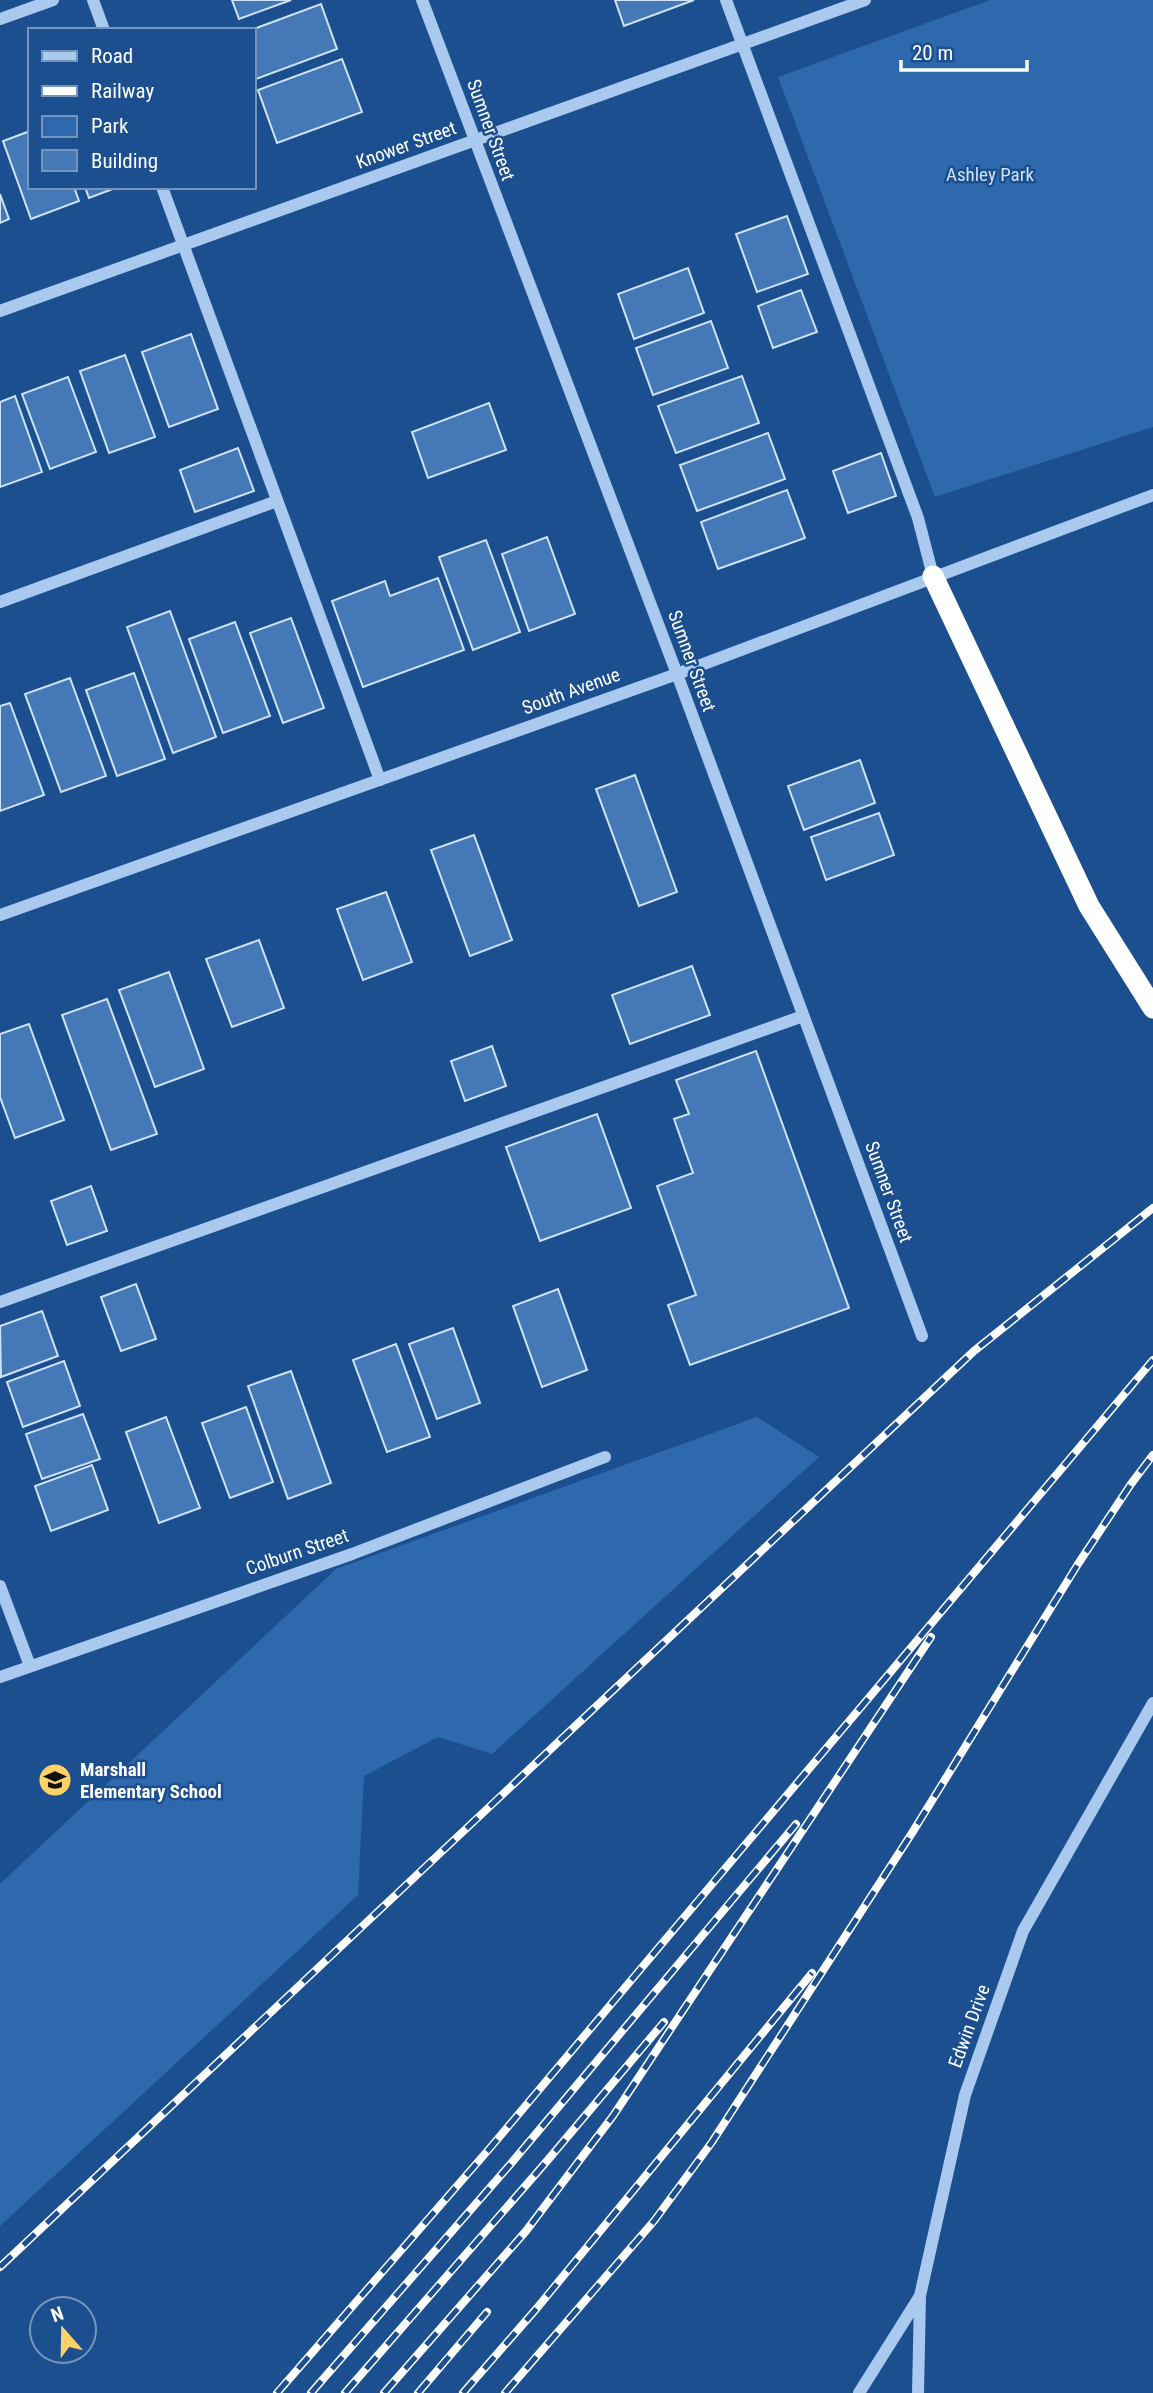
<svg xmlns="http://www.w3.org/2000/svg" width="1153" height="2393" viewBox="0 0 1153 2393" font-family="'Roboto Condensed',sans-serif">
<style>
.green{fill:#2e69ad}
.building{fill:#4478b7;stroke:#cfe3fa;stroke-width:2}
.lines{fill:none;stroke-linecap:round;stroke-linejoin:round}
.minor{stroke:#a9c9ee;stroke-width:12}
.highway{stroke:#fff;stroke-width:21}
.rail-casing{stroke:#fff;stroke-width:8}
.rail{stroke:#1b4f8f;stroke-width:5;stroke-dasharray:16;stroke-linecap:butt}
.labels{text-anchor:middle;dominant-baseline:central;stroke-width:5;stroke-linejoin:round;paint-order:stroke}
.street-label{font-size:19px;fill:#fff;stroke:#1b4f8f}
.park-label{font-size:19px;fill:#cfe3fa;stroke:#1b4f8f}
.poi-label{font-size:19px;font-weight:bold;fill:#fff;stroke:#1b4f8f;text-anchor:start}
</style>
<rect width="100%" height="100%" fill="#1b4f8f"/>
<g class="green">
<polygon points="990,0 1153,0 1153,427 935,497 778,77"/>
<polygon points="757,1417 819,1457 492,1754 438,1737 364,1776 358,1895 0,2226 0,1884 336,1569"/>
</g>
<g class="building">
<polygon points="232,0 291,0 239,19"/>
<polygon points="615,0 694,0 624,26"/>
<polygon points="321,4 337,49 256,79 254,72 254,30 251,30"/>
<polygon points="342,59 362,112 277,143 258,90"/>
<polygon points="30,131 30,187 74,187 79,201 31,219 3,141"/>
<polygon points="85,187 118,187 89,198"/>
<polygon points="0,194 9,219 0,223"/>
<polygon points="787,216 808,274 757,292 736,234"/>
<polygon points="688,268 704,313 634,339 618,294"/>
<polygon points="801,290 817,332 773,348 758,306"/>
<polygon points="711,321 728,368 653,395 636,348"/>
<polygon points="191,334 218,409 169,427 142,352"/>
<polygon points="125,355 155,437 109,453 80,371"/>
<polygon points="742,376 759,423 676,453 658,406"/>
<polygon points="68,377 96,452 50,469 22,394"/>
<polygon points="15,396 42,472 0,487 0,402"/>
<polygon points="489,403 506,450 428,478 412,432"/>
<polygon points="768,433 785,479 697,511 680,465"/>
<polygon points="238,448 254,491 195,512 180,470"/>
<polygon points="881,453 896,496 848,513 833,471"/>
<polygon points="787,490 805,538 718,569 701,522"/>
<polygon points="547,537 575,614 529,631 502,554"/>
<polygon points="486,540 520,632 473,650 439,557"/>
<polygon points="438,578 464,650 363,687 332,601 385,581 390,596"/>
<polygon points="170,611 216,737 173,753 127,627"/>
<polygon points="291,618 324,708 283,723 250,633"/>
<polygon points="235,622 270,716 223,733 189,639"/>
<polygon points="134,673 165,759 117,776 86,690"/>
<polygon points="70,678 106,776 61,792 25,694"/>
<polygon points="10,703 44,795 0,811 0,706"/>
<polygon points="860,760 875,803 804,830 788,786"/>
<polygon points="635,775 677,892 639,906 596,789"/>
<polygon points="879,813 894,855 826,880 811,837"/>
<polygon points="474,835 512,940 470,956 431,850"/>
<polygon points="386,892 412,962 363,980 337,909"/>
<polygon points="259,940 284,1008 232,1027 206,959"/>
<polygon points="692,966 710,1015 630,1044 612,995"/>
<polygon points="169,972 204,1069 155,1087 119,990"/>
<polygon points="107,999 157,1134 111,1150 62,1015"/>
<polygon points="29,1024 64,1120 15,1138 0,1097 0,1034"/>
<polygon points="492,1046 506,1086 465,1101 451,1061"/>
<polygon points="756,1051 849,1308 690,1365 668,1305 696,1295 657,1186 693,1173 674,1119 689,1114 676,1080"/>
<polygon points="597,1114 631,1208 540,1241 506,1147"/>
<polygon points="91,1186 107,1231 67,1245 51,1201"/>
<polygon points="136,1284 156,1339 121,1351 101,1297"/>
<polygon points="558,1289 587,1370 542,1387 513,1306"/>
<polygon points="42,1311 58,1356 1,1377 0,1326"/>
<polygon points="453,1328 480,1403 437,1419 409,1344"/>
<polygon points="396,1344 430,1437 387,1452 353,1360"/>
<polygon points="64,1361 80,1406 23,1427 7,1382"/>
<polygon points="291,1371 331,1483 288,1499 248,1386"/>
<polygon points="246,1407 273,1482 230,1498 202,1423"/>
<polygon points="83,1414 100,1459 42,1479 26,1434"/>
<polygon points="166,1417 200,1508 159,1523 126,1432"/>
<polygon points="92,1465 108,1510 51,1531 35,1486"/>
</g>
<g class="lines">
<g class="minor">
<polyline points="93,0 104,30"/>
<polyline points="422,0 677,674 922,1336"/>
<polyline points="726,0 918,518 933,576"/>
<polyline points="0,19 53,0"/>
<polyline points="162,187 380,780"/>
<polyline points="0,311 865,0"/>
<polyline points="0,602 277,501"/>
<polyline points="0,915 677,674 1153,495"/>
<polyline points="0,1302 803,1016"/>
<polyline points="0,1586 30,1666"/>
<polyline points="0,1677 352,1554 605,1457"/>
<polyline points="859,2393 920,2296"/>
<polyline points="918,2393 920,2296 965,2095 1023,1931 1153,1703"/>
</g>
<polyline class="highway" points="933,576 1089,906 1153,1008"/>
<defs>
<g id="rail">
<polyline points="0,2267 974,1351 1153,1208"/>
<polyline points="277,2393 490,2148 1153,1360"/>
<polyline points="311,2393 508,2167 796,1824"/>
<polyline points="345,2393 547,2161 664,2022"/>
<polyline points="384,2393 526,2231 613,2116 931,1637"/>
<polyline points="418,2393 487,2312"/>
<polyline points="463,2393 537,2308 812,1973"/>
<polyline points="505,2393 654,2221 712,2142 912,1833 1078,1564 1131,1484 1153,1455"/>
</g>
</defs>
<use href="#rail" class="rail-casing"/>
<use href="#rail" class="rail"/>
</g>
<defs>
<symbol id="school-disc" viewBox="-11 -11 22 22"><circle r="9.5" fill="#ffd166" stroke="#1b4f8f"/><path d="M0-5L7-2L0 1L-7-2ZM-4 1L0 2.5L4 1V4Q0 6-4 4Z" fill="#111"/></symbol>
</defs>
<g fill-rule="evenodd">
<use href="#school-disc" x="36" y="1761" width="38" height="38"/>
</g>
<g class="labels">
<g class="street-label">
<text transform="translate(491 130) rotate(70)">Sumner Street</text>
<text transform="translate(406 145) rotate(-20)">Knower Street</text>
<text transform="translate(692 661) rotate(70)">Sumner Street</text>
<text transform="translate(571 691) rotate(-20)">South Avenue</text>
<text transform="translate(889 1192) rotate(70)">Sumner Street</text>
<text transform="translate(297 1552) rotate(-19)">Colburn Street</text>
<text transform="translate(969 2026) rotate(-70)">Edwin Drive</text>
</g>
<g class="park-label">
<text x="990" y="174">Ashley Park</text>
</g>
<g class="poi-label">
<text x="80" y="1769">Marshall<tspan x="80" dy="22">Elementary School</tspan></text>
</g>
</g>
<rect x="28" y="28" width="228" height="161" fill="#1b4f8f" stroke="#7695bc" stroke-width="2"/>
<rect x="42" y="51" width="35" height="10" fill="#a9c9ee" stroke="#7695bc" stroke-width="2"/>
<text x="91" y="63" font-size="21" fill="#ffffff">Road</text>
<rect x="42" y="86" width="35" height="10" fill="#ffffff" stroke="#7695bc" stroke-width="2"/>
<text x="91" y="98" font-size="21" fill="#ffffff">Railway</text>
<rect x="42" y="116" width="35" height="21" fill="#2e69ad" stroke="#7695bc" stroke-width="2"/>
<text x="91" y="133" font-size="21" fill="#ffffff">Park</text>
<rect x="42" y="150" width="35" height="21" fill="#4478b7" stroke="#7695bc" stroke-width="2"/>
<text x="91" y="168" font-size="21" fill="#ffffff">Building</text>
<g transform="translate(63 2330) rotate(340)"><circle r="33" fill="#1b4f8f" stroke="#7695bc" stroke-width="2"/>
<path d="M0-5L12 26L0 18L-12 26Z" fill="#ffd166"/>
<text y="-10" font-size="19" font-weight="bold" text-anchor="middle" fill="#ffffff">N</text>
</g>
<path d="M901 60v10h126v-10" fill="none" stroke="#ffffff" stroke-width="3.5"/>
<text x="912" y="60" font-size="21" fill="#ffffff" stroke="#1b4f8f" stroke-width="5" paint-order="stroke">20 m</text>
</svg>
